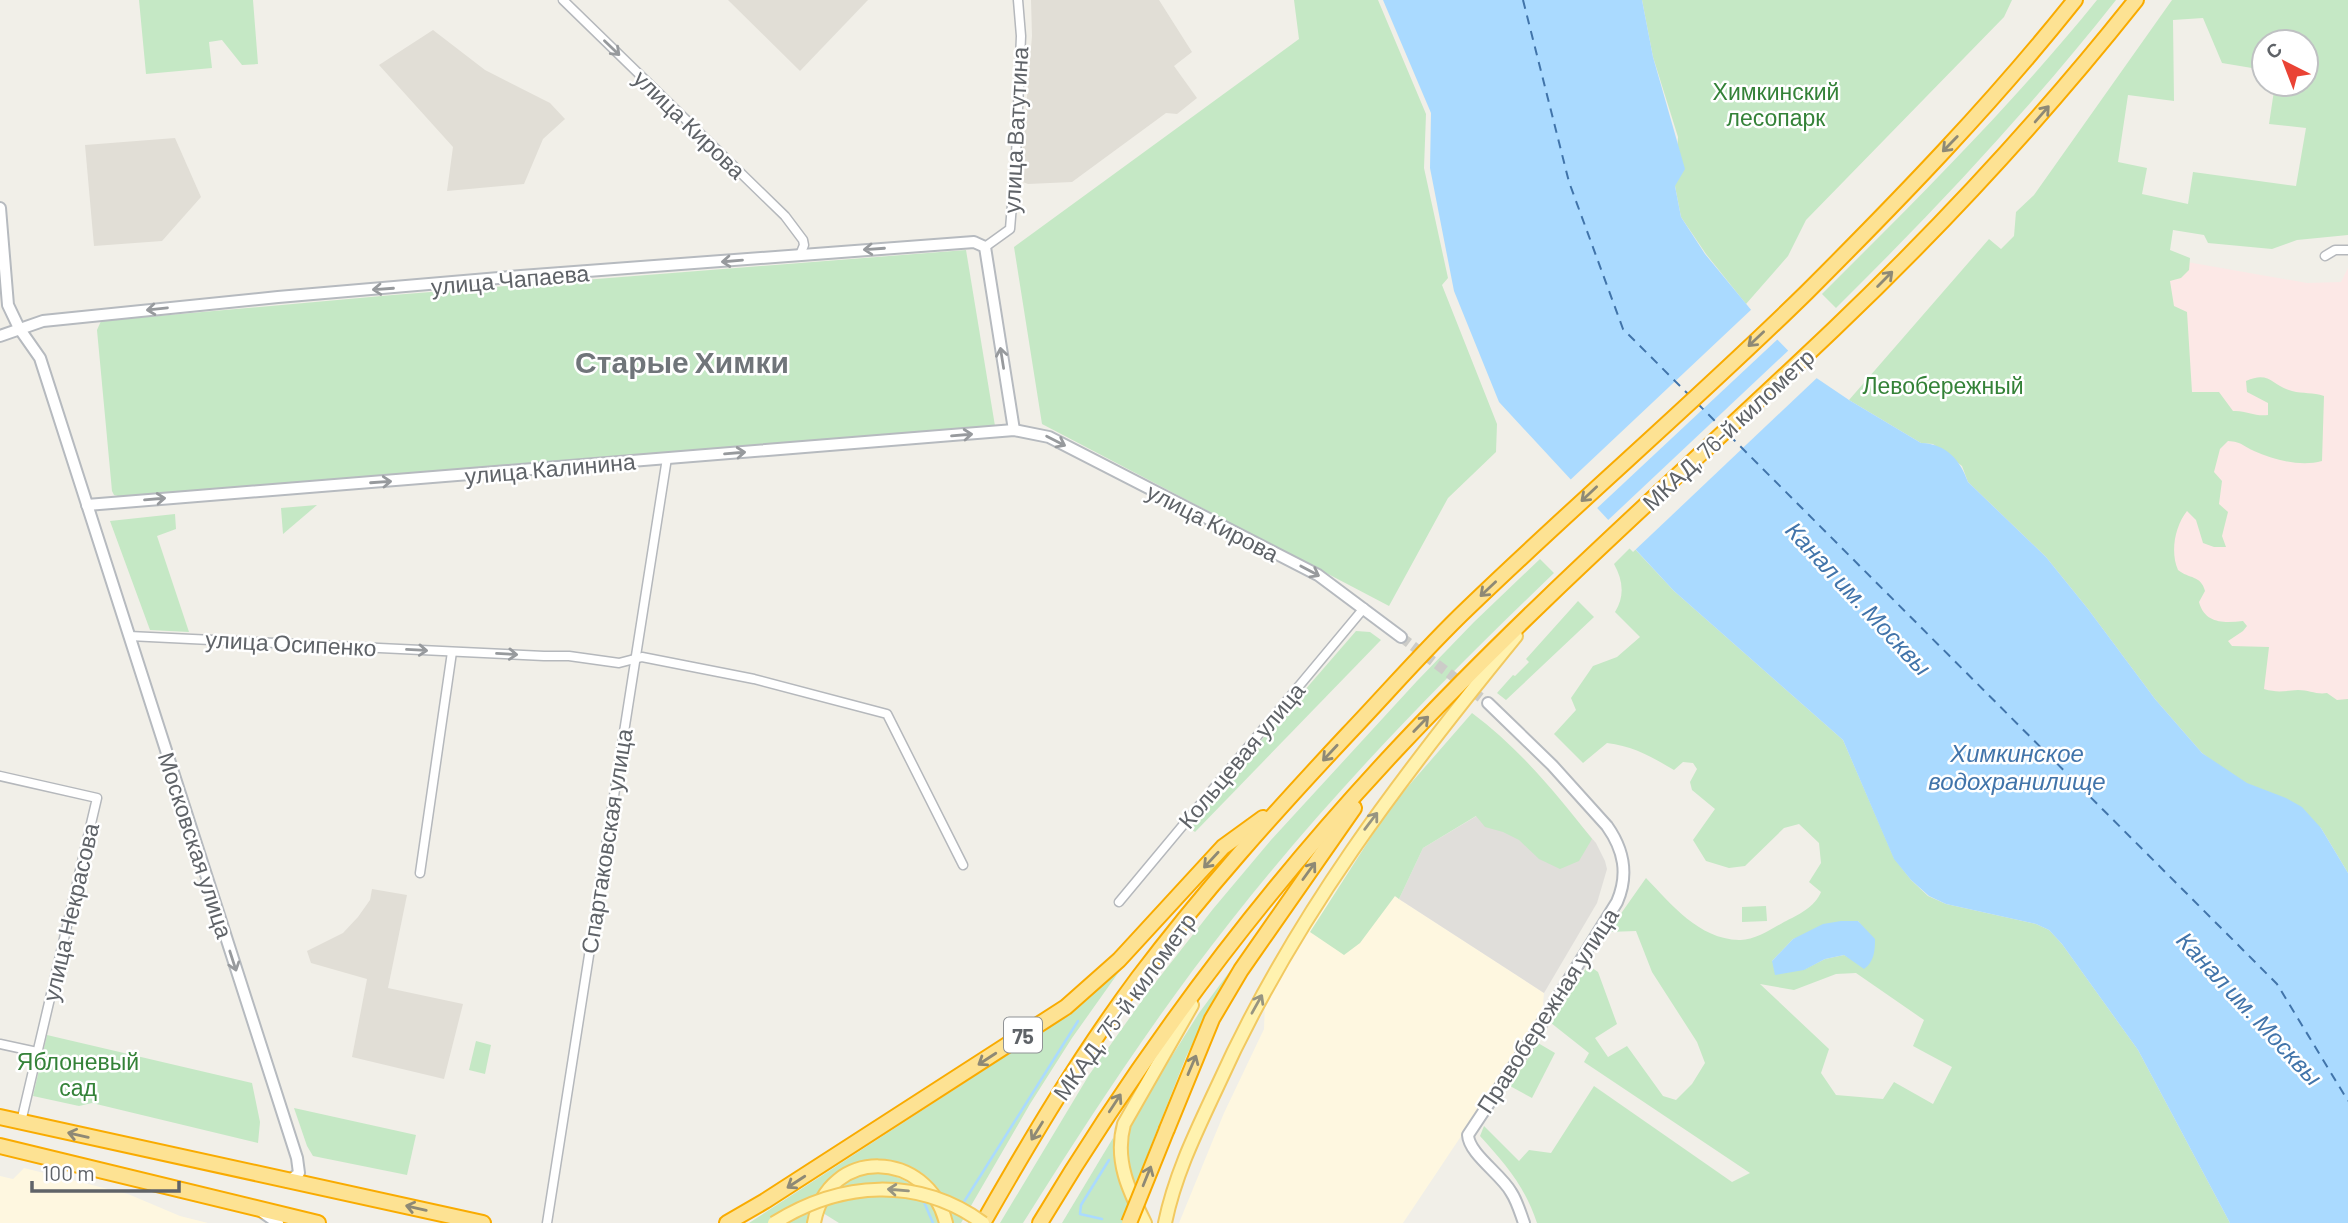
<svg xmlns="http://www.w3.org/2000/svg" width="2348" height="1223" viewBox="0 0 2348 1223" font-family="Barlow,sans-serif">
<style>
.commercial{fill:#fef7e0}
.industrial{fill:#e0deda}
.education{fill:#e1ded6}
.medical{fill:#fce8e6}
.green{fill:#c5e8c5;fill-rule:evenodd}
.water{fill:#aadaff}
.pier{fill:#f1efe8}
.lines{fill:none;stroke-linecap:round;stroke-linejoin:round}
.stream{stroke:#aadaff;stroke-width:2.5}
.ferry{stroke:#4174aa;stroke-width:2;stroke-dasharray:9 7;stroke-linecap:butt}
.secondary-tunnel{stroke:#ccccc8;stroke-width:10;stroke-dasharray:10 5;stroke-linecap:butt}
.street-casing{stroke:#b5b8bc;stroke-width:11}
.secondary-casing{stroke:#b6babf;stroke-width:14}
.primary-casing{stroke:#f2c960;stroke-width:16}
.highway-casing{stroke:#f9ab00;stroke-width:18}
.street{stroke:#fff;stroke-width:8}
.secondary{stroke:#fff;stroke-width:10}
.primary{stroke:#fff2af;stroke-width:12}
.highway{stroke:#fde293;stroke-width:14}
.primary-bridge-casing{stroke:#f2c960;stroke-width:16;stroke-linecap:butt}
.highway-bridge-casing{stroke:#f9ab00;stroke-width:18;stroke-linecap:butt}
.primary-bridge{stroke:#fff2af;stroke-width:12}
.highway-bridge{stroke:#fde293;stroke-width:14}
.oneway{stroke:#979a9d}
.oneway2{stroke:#8e8975}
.oneway3{stroke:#979581}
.labels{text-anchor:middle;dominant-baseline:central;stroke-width:5;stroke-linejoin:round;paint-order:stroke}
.shield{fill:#fff;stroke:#8f9295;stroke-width:2}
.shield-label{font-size:21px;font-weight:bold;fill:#5f6368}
.park-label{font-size:23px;fill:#348238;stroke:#fff}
.street-label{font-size:23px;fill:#5f6368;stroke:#fff}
.water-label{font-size:24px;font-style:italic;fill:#4174aa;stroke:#fff}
.district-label{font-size:30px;font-weight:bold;fill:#70757a;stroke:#fff}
</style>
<rect width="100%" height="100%" fill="#f1efe8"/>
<g class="commercial">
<polygon points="1351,868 1544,993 1542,1015 1403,1223 1179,1223 1224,1113 1264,1029 1265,1001 1296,950"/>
<polygon points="24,1168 128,1194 180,1216 208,1223 0,1223 0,1176 13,1179"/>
</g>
<polygon class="industrial" points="1540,778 1596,843 1605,861 1607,869 1597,903 1544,993 1399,899 1423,848"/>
<g class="education">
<polygon points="728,0 868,0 800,71"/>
<polygon points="1031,0 1159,0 1192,52 1174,66 1197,98 1177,114 1166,113 1072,182 1028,184 1020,181 1032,36"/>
<polygon points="433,30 485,70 550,103 565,119 543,139 524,184 447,191 453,147 379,65"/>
<polygon points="175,138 201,197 162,241 94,246 85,145"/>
<polygon points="372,889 407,895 388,988 463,1004 444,1079 352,1057 367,979 311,963 307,951 343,933 358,917 370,900"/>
</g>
<polygon class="medical" points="2187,262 2307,283 2341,282 2348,268 2348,721 2247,707 2161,639 2036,277"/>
<g class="green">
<polygon points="139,0 253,0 258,64 242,65 222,40 209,42 212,68 146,74"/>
<polygon points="1294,0 1378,0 1426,114 1424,168 1448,278 1442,285 1497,424 1496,452 1448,498 1389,606 1042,424 1014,247 1299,39"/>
<polygon points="1642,0 2012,0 2004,17 1806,220 1788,256 1746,304 1706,254 1681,217 1675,186 1678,137 1653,57"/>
<path d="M 2097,0 L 2116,0 C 2030,109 1935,210 1836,308 L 1822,294 C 1917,199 2013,104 2097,0 Z"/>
<path d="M 2172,0 L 2348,0 L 2348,235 L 2297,240 L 2272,249 L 2208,243 L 2204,235 L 2173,230 L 2170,250 L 2190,258 L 2189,270 L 2181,278 L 2170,281 L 2174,306 L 2187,312 L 2192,392 L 2219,392 L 2233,411 C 2246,410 2255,417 2268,415 L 2268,403 L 2247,392 L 2246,381 C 2270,370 2272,386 2292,391 C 2303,394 2313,392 2324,396 L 2322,461 C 2301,467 2274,460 2254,451 C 2243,446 2242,442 2228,441 L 2220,449 L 2214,472 L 2222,481 L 2219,504 L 2228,512 L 2222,536 L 2226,547 L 2214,547 L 2203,543 L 2196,520 L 2187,511 C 2175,526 2170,552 2178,570 C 2189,579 2201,575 2205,591 L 2199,602 C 2205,624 2224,623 2243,621 L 2247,626 L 2243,631 L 2228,641 L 2232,646 L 2269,647 L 2264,689 C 2277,693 2285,691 2298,690 C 2309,690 2317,695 2327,693 L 2337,700 L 2348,699 L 2348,873 L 2321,828 L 2227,772 L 2202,753 L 2155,699 L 2088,609 L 2046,557 L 1968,482 L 1962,466 L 1933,444 L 1921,443 L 1849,400 L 1989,239 L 2001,249 L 2014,236 L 2016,212 L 2034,195 ZM 2203,18 L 2222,63 L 2264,70 L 2264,42 L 2306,42 L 2306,84 L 2275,84 L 2269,124 L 2306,128 L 2296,186 L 2193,172 L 2188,204 L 2142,194 L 2147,168 L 2118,162 L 2128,95 L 2174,101 L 2173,20 Z"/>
<polygon points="966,250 995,426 122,497 114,495 112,491 97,330 101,321 393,295"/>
<polygon points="317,505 283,534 281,508"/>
<polygon points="175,514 176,529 157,536 189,632 150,630 110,521"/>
<path d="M 1632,546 L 1674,591 L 1843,740 L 1894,858 L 1911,880 L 1928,896 L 1946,904 L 2036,924 L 2049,930 L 2062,944 L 2138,1050 L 2230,1223 L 1537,1223 C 1525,1186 1505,1164 1480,1136 L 1484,1126 L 1519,1161 L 1529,1150 L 1551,1153 L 1594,1086 L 1732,1182 L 1750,1173 L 1584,1062 L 1589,1053 L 1551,1023 L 1588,965 L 1598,972 L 1617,1024 L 1595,1038 L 1608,1057 L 1627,1046 L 1663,1096 L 1676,1100 L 1692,1084 L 1705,1063 L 1697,1042 L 1652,972 L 1636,931 L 1608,932 L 1646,878 C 1671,904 1699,939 1739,940 C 1753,941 1772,929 1784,922 C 1798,915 1815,907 1821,892 L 1809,882 L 1821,863 L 1819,843 L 1799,824 L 1784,828 L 1745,866 L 1729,868 L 1706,861 L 1693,840 L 1715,809 L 1692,790 L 1690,782 L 1697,769 L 1693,763 L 1683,762 L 1674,770 C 1652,757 1633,746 1607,743 L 1583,763 L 1554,734 L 1576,710 L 1571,698 L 1593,666 L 1617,657 L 1640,637 L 1615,612 C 1625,596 1623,580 1614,564 ZM 1858,921 L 1866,931 L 1855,961 L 1844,955 L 1825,959 L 1803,970 L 1772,961 L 1793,939 ZM 1856,973 L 1924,1020 L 1913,1046 L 1952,1067 L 1933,1104 L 1894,1082 L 1883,1099 L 1836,1095 L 1821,1073 L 1829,1049 L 1760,984 L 1794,990 L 1836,974 Z"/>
<path d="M 1540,559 L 1554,573 C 1439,683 1328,797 1230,922 C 1154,1018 1088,1120 1023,1223 L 1000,1223 L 1089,1075 L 1148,992 L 1213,909 L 1271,840 L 1417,681 L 1474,622 Z"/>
<polygon points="1578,601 1594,617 1506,700 1497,693 1513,675 1515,676 1529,662 1526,659"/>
<polygon points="1356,631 1370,632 1381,640 1195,832 1187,826"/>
<path d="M 1472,713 C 1518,747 1557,794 1592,839 L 1579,861 L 1560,869 L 1539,859 L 1519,840 L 1503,832 L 1485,827 L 1476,816 L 1423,848 L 1399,899 L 1395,896 L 1360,943 L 1344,955 L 1310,932 L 1391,806 Z"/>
<polygon points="1766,906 1767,921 1742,922 1742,907"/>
<path d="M 1128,959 L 1072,1038 L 1030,1104 L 961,1223 L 953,1223 C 937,1139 820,1138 808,1223 L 749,1223 L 1064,1018 L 1086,1001 Z"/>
<path d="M 1236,963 L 1238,964 L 1203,1022 L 1186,1057 L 1133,1191 C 1124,1166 1122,1143 1133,1118 L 1199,1013 Z"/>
<polygon points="47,1035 252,1083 260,1122 258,1143 92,1103 79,1106 33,1096"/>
<polygon points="476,1041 491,1045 485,1074 469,1070"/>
<polygon points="1538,1043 1555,1053 1532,1098 1510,1086"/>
<polygon points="294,1108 416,1135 407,1175 313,1156 307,1146"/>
<path d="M 1113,1138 C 1114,1169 1124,1195 1139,1223 L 1062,1223 Z"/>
<path d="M 873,1173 C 904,1173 931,1193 939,1223 L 839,1223 L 823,1213 C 830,1188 848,1177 873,1173 Z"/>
</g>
<g class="water">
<path d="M 1383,0 L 1642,0 L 1653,57 L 1685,169 L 1675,186 L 1681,217 L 1705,254 L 1766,328 L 1812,375 L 1849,400 L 1921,443 C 1947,444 1960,460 1968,482 L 2046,557 L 2088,609 L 2155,699 L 2202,753 L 2247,783 L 2286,798 L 2302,807 L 2321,828 L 2348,873 L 2348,1223 L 2230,1223 L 2138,1050 L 2062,944 L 2049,930 L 2036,924 L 1946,904 L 1929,896 L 1911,880 L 1894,859 L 1843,740 L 1674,591 L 1499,402 L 1454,291 L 1430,168 L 1431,113 Z"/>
<path d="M 1841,921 L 1858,921 L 1875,939 C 1875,951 1874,962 1864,969 L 1844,955 L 1825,959 L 1804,970 L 1775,975 L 1772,961 L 1793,939 L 1823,924 Z"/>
</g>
<g class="pier">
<polygon points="1754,307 1780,337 1594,511 1567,483"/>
<polygon points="1791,348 1820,375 1633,552 1605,523"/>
</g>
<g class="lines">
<g class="stream">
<polyline points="924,1202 933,1223"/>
<polyline points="962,1205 1078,1021"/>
<polyline points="1102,1219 1080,1214 1081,1205 1109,1160"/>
</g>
<g class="ferry">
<polyline points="1523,0 1569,182 1623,329 1688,394"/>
<polyline points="1697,403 1720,426"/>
<polyline points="1729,435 2277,984 2348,1101"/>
</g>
<polyline class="secondary-tunnel" points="1401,637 1488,703"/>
<defs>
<g id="street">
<polyline points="563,0 785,216 803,240 804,245 800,255"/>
<polyline points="985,247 1010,229 1016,156 1021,36 1018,0"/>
<polyline points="2325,256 2335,250 2348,250"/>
<polyline points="129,636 544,656 569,656 619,663 642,657 754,679 887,714 963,865"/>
<polyline points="0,776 97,798 21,1122"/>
<polyline points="420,873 452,652"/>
<polyline points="1119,902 1364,608"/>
<polyline points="0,1044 37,1052"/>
<polyline points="547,1223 667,458"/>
</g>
<g id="secondary">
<polyline points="0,208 8,305 19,328 40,358 297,1158 299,1173 288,1182"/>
<polyline points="0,336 43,321 278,297 521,276 974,242 985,247 1014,430"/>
<polyline points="87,505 1014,430 1049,437 1318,575 1401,637"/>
<path d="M 1488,703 L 1552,765 L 1607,826 C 1624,850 1629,874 1617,902 L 1535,1034 L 1468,1135 C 1469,1154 1501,1174 1511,1192 C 1517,1201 1520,1212 1524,1223"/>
<polyline points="262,1212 278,1223"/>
</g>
<g id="primary">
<path d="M 814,1223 C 828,1146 928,1149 946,1223"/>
<path d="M 1145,1223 C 1129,1191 1114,1160 1124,1124 L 1192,1005"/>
<path d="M 1165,1223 C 1175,1174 1197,1130 1218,1085 C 1293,918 1401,777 1516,636"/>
</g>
<g id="highway">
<polyline points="0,1117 483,1223"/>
<polyline points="1167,1129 1212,1019 1241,970 1354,808"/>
<polyline points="0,1146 318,1223"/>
<polyline points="727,1223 765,1201 1066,1007 1119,960 1223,847 1263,818"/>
<path d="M 983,1223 C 1031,1139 1080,1056 1138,978 C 1203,892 1275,812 1348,734 C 1388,692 1426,648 1468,608 C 1579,501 1697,400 1807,292 C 1900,199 1993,103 2075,0"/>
<path d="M 1040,1223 C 1142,1053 1262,893 1398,748 C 1536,601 1688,468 1834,329 C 1942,226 2043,117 2136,0"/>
</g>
</defs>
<use href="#street" class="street-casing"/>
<use href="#secondary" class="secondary-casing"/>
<use href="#primary" class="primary-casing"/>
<use href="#highway" class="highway-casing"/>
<use href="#street" class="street"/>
<use href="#secondary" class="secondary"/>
<use href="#primary" class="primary"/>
<use href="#highway" class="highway"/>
<defs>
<path id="primary-bridge" d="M 774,1223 C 841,1181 918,1176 983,1223"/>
<polyline id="highway-bridge" points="1129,1223 1167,1129"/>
</defs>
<use href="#primary-bridge" class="primary-bridge-casing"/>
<use href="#highway-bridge" class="highway-bridge-casing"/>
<use href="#primary-bridge" class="primary-bridge"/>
<use href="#highway-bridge" class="highway-bridge"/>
</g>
<defs><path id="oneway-shaft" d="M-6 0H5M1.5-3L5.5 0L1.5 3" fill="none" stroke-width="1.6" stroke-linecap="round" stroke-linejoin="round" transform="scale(1.75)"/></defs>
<g class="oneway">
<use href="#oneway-shaft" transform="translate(612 48) rotate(44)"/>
<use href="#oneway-shaft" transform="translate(874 249) rotate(176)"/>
<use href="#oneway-shaft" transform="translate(732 261) rotate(175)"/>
<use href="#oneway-shaft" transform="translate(383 289) rotate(176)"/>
<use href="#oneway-shaft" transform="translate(157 309) rotate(174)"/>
<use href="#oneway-shaft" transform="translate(1002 358) rotate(-99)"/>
<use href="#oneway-shaft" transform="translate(962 435) rotate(-5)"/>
<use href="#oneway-shaft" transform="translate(1056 441) rotate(27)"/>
<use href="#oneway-shaft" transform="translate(735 453) rotate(-5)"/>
<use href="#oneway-shaft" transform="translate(381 482) rotate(-4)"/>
<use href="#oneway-shaft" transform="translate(155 499) rotate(-5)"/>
<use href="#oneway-shaft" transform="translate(1310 571) rotate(28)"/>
<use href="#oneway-shaft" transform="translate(417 650) rotate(3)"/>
<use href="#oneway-shaft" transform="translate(507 654) rotate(3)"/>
<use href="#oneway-shaft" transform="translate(233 961) rotate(72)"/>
</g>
<g class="oneway2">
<use href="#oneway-shaft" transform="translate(2042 114) rotate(-49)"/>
<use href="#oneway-shaft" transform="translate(1950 144) rotate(134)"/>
<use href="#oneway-shaft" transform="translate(1885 279) rotate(-45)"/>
<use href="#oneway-shaft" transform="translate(1756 339) rotate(137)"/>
<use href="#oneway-shaft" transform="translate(1589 494) rotate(137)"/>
<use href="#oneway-shaft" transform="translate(1488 589) rotate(137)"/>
<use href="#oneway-shaft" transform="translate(1421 724) rotate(-46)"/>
<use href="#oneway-shaft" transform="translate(1330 753) rotate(133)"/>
<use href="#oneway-shaft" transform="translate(1211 860) rotate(133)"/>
<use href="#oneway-shaft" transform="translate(1309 871) rotate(-54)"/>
<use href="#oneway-shaft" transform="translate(987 1059) rotate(147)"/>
<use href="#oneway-shaft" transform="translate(1192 1065) rotate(-67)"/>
<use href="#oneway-shaft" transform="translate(1115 1103) rotate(-57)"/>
<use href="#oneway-shaft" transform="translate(1037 1131) rotate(122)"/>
<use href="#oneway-shaft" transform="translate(78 1135) rotate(-167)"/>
<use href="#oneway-shaft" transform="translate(1147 1176) rotate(-68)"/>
<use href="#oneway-shaft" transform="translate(796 1182) rotate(147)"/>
<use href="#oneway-shaft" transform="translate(416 1208) rotate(-167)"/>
</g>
<g class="oneway3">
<use href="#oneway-shaft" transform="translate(1371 821) rotate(-53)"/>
<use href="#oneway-shaft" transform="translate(1257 1004) rotate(-61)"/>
<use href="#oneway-shaft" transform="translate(898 1190) rotate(-175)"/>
</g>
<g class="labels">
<rect class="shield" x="1004" y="1017.5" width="38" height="35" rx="5"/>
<g class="shield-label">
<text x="1023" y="1035">75</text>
</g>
<g class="park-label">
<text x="1776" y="91">Химкинский<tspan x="1776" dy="26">лесопарк</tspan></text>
<text x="1943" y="385">Левобережный</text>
<text x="78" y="1061">Яблоневый<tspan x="78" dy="26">сад</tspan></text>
</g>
<g class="street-label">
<text transform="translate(690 124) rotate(44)">улица Кирова</text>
<text transform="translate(1015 130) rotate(-87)">улица Ватутина</text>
<text transform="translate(510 279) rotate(-5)">улица Чапаева</text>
<text transform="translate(1728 429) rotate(-43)">МКАД, 76-й километр</text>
<text transform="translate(550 468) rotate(-5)">улица Калинина</text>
<text transform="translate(1213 522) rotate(27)">улица Кирова</text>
<text transform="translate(291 643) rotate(3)">улица Осипенко</text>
<text transform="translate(1241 755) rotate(-50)">Кольцевая улица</text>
<text transform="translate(606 841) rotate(-81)">Спартаковская улица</text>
<text transform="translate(196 845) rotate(72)">Московская улица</text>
<text transform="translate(70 912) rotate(-77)">улица Некрасова</text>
<text transform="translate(1124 1006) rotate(-54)">МКАД, 75-й километр</text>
<text transform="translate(1547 1010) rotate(-57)">Правобережная улица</text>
</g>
<g class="water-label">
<text transform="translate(1859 598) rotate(47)">Канал им. Москвы</text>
<text x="2017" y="752">Химкинское<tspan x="2017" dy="28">водохранилище</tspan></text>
<text transform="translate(2250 1008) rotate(47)">Канал им. Москвы</text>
</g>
<g class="district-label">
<text x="682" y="361">Старые Химки</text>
</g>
</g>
<g transform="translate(2285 63) rotate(318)"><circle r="33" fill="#ffffff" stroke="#bfc1c3" stroke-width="2"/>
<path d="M0-5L12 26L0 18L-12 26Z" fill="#ea4335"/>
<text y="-10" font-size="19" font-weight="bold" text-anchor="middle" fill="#5f6368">С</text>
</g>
<path d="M32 1181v10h147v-10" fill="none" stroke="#5f6368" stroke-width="3.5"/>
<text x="42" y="1181" font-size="21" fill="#5f6368" stroke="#ffffff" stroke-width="5" paint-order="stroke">100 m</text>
</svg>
